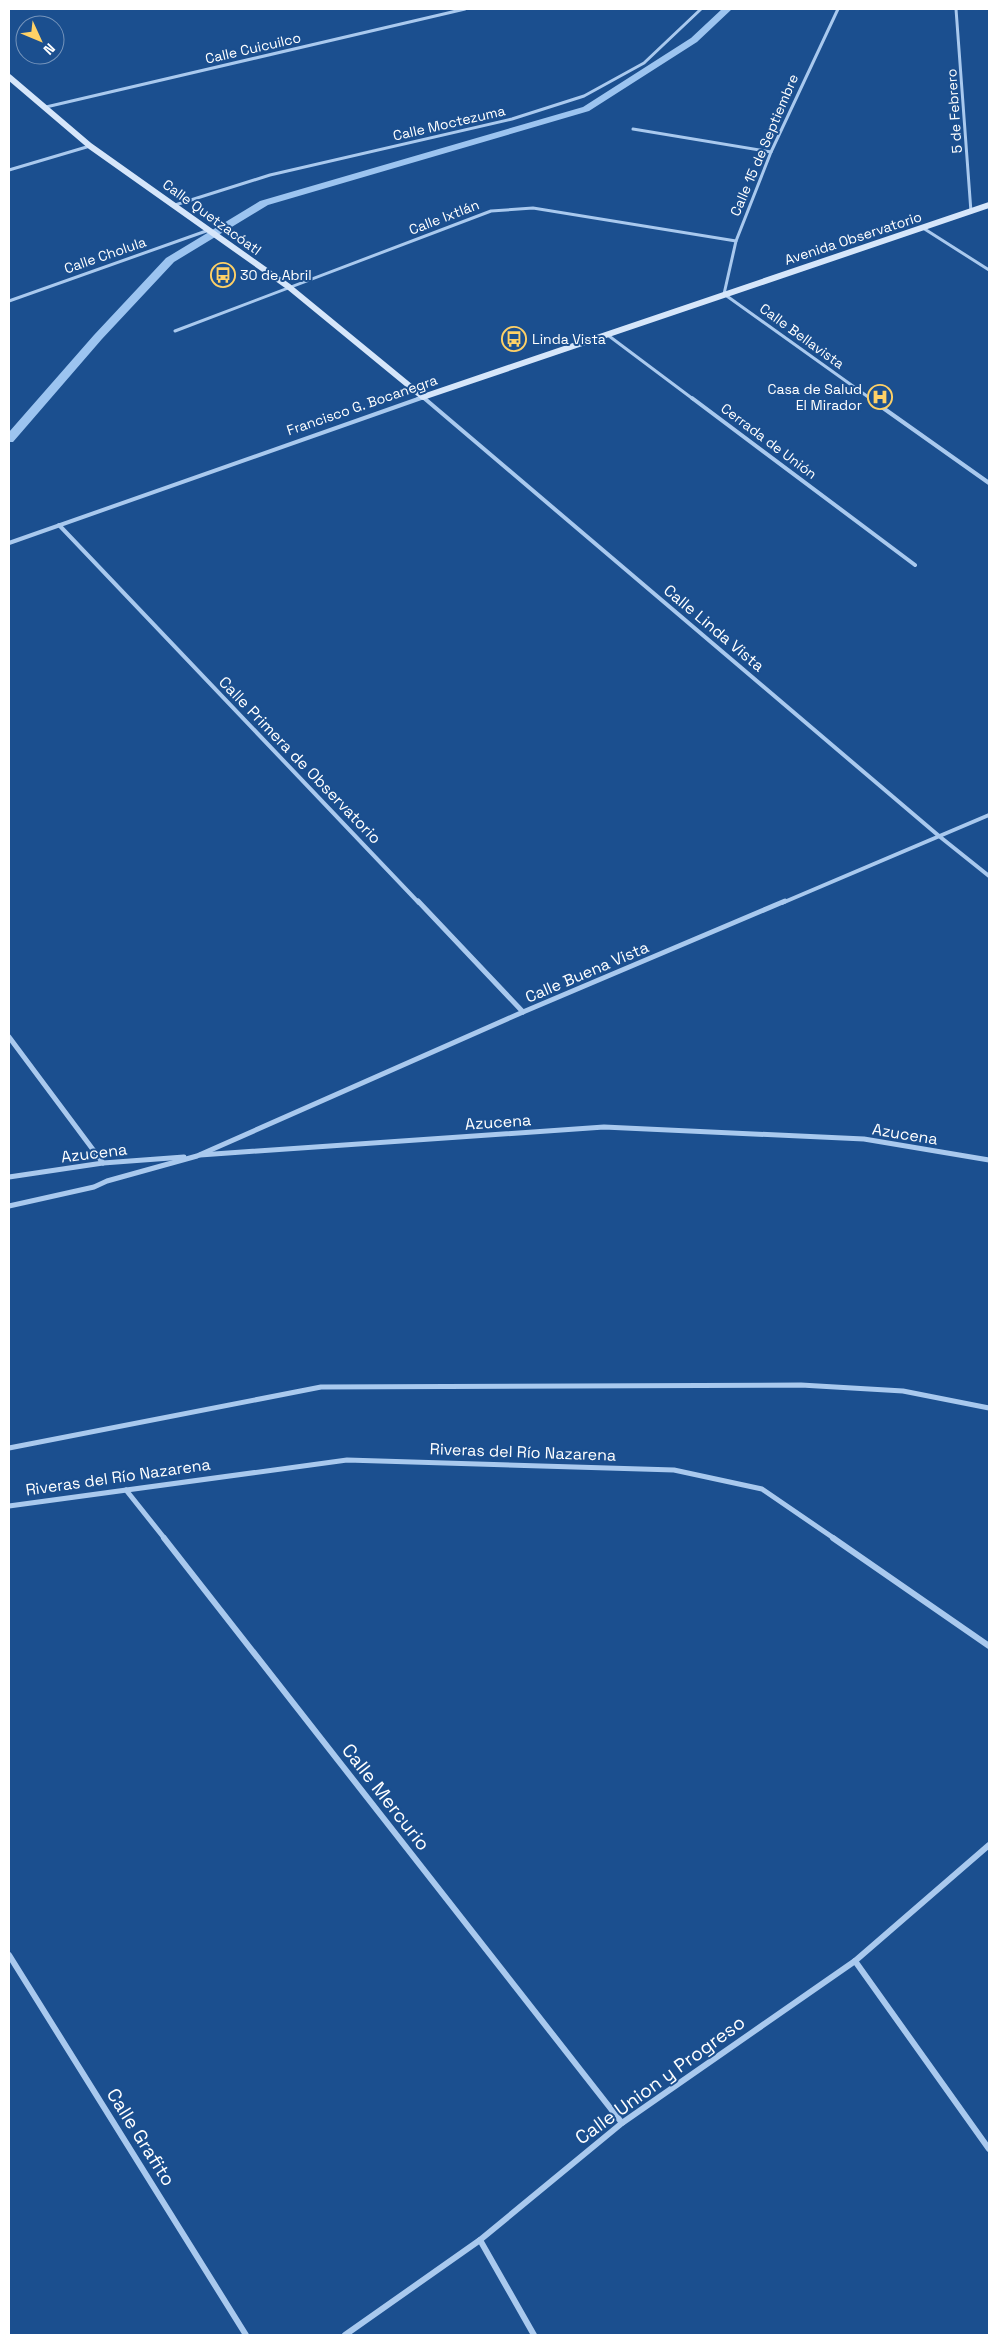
<svg xmlns="http://www.w3.org/2000/svg" width="998" height="2344" viewBox="0 0 998 2344" font-family="'Space Grotesk',sans-serif">
<style>
.lines{fill:none;stroke-linecap:round;stroke-linejoin:round}
.stream{fill:#9cc4f0;fill-rule:evenodd}
.street-far3{stroke:#a9c9ee;stroke-width:3}
.street-far2{stroke:#a9c9ee;stroke-width:4}
.street-far1{stroke:#a9c9ee;stroke-width:5}
.street{stroke:#a9c9ee;stroke-width:6}
.secondary{stroke:#d6e6fa;stroke-width:6}
.labels{text-anchor:middle;dominant-baseline:central;stroke-width:4;stroke-linejoin:round;paint-order:stroke}
.far-street-label{font-size:14px;fill:#fff;stroke:#1b4f8f}
.far-poi-label{font-size:14px;fill:#fff;stroke:#1b4f8f;text-anchor:start}
.street-label{font-size:16px;fill:#fff;stroke:#1b4f8f}
.near-street-label{font-size:19px;fill:#fff;stroke:#1b4f8f}
</style>
<rect width="100%" height="100%" fill="#1b4f8f"/>
<g class="lines">
<polygon class="stream" points="722,9 732,9 697,42 589,111 268,205 174,262 102,339 13,442 9,442 9,432 94,335 166,258 260,201 583,107 691,38"/>
<g class="street-far3">
<polyline points="838,9 771,152 736,241 724,294 871,399"/>
<polyline points="956,9 971,212"/>
<polyline points="46,107 465,9"/>
<polyline points="633,129 771,152"/>
<polyline points="9,170 90,146"/>
<polyline points="175,205 270,175 512,119 584,96 644,63 701,9"/>
<polyline points="923,228 989,270"/>
<polyline points="9,301 209,230"/>
<polyline points="175,331 491,211 533,208 736,241"/>
<polyline points="609,336 693,399"/>
<polyline points="417,399 423,397 425,399"/>
</g>
<g class="street-far2">
<polyline points="424,398 939,836 989,876"/>
<polyline points="692,398 915,565"/>
<polyline points="869,398 989,483"/>
<polyline points="59,525 419,903"/>
<polyline points="9,543 421,398"/>
<polyline points="782,903 989,815"/>
</g>
<g class="street-far1">
<polyline points="418,901 523,1012"/>
<polyline points="9,1037 103,1163"/>
<polyline points="200,1155 604,1127 864,1139 989,1160"/>
<polyline points="9,1177 103,1163 184,1157"/>
<polyline points="9,1206 94,1187 107,1181 197,1156 523,1012 785,901"/>
<polyline points="9,1448 321,1387 801,1385 903,1391 989,1408"/>
<polyline points="126,1490 165,1539"/>
<polyline points="9,1506 347,1460 674,1470 762,1489 835,1539"/>
</g>
<g class="street">
<polyline points="164,1538 622,2123"/>
<polyline points="833,1538 989,1646"/>
<polyline points="9,1955 246,2335"/>
<polyline points="855,1961 989,2149"/>
<polyline points="480,2240 534,2335"/>
<polyline points="345,2335 480,2240 622,2123 855,1961 989,1845"/>
</g>
<polyline class="secondary" points="9,77 90,146 289,287 423,397 989,205"/>
</g>
<defs>
<symbol id="bus-ring" viewBox="-11 -11 22 22"><circle r="9.5" fill="#1b4f8f" stroke="#ffd166" stroke-width="1.5"/><path d="M-5-6H5V4H4V6H2V4H-2V6H-4V4H-5ZM-3.5-4V0h7V-4ZM-3.5 1.2v1.5H-2V1.2ZM2 1.2v1.5H3.5V1.2Z" fill="#ffd166"/></symbol>
<symbol id="hospital-ring" viewBox="-11 -11 22 22"><circle r="9.5" fill="#1b4f8f" stroke="#ffd166" stroke-width="1.5"/><path d="M-5-5h3v3.5h4V-5h3V5h-3V1.5h-4V5h-3Z" fill="#ffd166"/></symbol>
</defs>
<g fill-rule="evenodd">
<use href="#bus-ring" x="209" y="261" width="28" height="28"/>
<use href="#bus-ring" x="500" y="325" width="28" height="28"/>
<use href="#hospital-ring" x="866" y="383" width="28" height="28"/>
</g>
<g class="labels">
<g class="far-street-label">
<text transform="translate(253 48) rotate(-13)">Calle Cuicuilco</text>
<text transform="translate(954 111) rotate(-94)">5 de Febrero</text>
<text transform="translate(449 123) rotate(-13)">Calle Moctezuma</text>
<text transform="translate(764 145) rotate(-67)">Calle 15 de Septiembre</text>
<text transform="translate(212 217) rotate(36)">Calle Quetzacóatl</text>
<text transform="translate(444 217) rotate(-21)">Calle Ixtlán</text>
<text transform="translate(853 238) rotate(-18)">Avenida Observatorio</text>
<text transform="translate(105 255) rotate(-19)">Calle Cholula</text>
<text transform="translate(802 336) rotate(36)">Calle Bellavista</text>
<text transform="translate(362 405) rotate(-19)">Francisco G. Bocanegra</text>
<text transform="translate(769 441) rotate(37)">Cerrada de Unión</text>
</g>
<g class="far-poi-label">
<text x="240" y="275">30 de Abril</text>
<text x="532" y="339">Linda Vista</text>
<text x="862" y="389" text-anchor="end">Casa de Salud<tspan x="862" dy="16">El Mirador</tspan></text>
</g>
<g class="street-label">
<text transform="translate(714 628) rotate(40)">Calle Linda Vista</text>
<text transform="translate(300 760) rotate(46)">Calle Primera de Observatorio</text>
<text transform="translate(587 972) rotate(-23)">Calle Buena Vista</text>
<text transform="translate(498 1122) rotate(-4)">Azucena</text>
<text transform="translate(905 1134) rotate(9)">Azucena</text>
<text transform="translate(94 1153) rotate(-7)">Azucena</text>
<text transform="translate(523 1452) rotate(2)">Riveras del Río Nazarena</text>
<text transform="translate(118 1477) rotate(-8)">Riveras del Río Nazarena</text>
</g>
<g class="near-street-label">
<text transform="translate(386 1797) rotate(52)">Calle Mercurio</text>
<text transform="translate(660 2080) rotate(-36)">Calle Union y Progreso</text>
<text transform="translate(141 2137) rotate(58)">Calle Grafito</text>
</g>
</g>
<rect width="998" height="2344" fill="none" stroke="#ffffff" stroke-width="20"/>
<g transform="translate(40 40) rotate(134)"><circle r="24" fill="#1b4f8f" stroke="#7695bc"/>
<path d="M0-4L9 19L0 12L-9 19Z" fill="#ffd166"/>
<text y="-8" font-size="14" font-weight="bold" text-anchor="middle" fill="#ffffff">N</text>
</g>
</svg>
